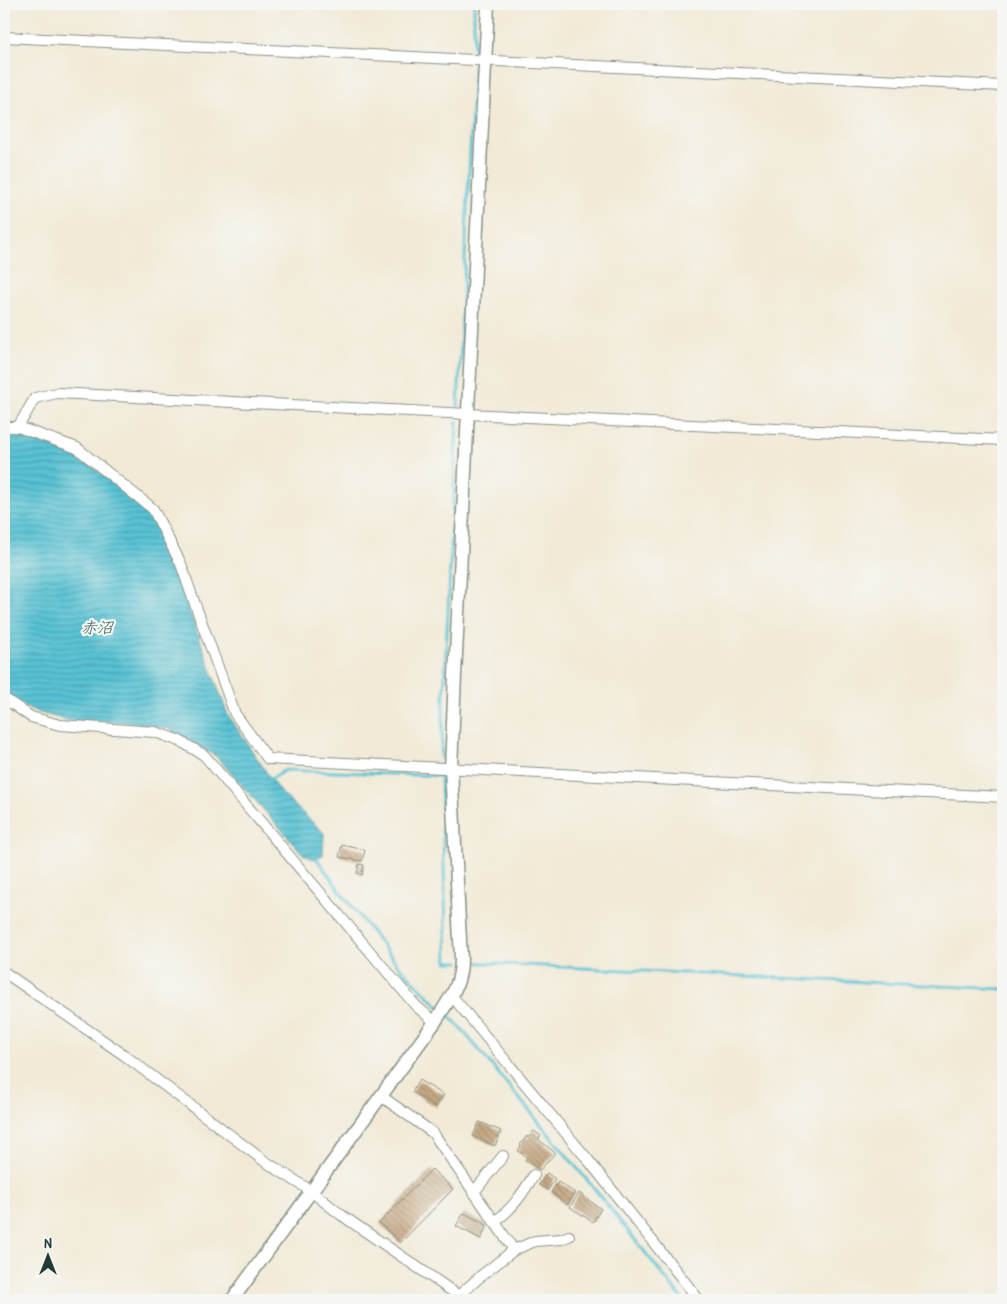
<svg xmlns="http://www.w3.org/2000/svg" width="1007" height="1304" viewBox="0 0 1007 1304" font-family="'Patrick Hand','Klee One',sans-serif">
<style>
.water{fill:url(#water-rules);stroke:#3c8084}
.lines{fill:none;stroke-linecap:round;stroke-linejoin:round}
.stream{stroke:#58c2d4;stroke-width:3}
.building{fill:url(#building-back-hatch)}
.minor-casing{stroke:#889486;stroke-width:12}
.tertiary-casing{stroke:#889486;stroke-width:15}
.minor{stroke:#fff;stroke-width:10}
.tertiary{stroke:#fff;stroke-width:12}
.labels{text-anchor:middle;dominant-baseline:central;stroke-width:4.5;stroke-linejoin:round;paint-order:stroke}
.water-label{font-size:16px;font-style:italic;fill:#2d5e5c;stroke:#f6f6f2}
</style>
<defs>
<pattern id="water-rules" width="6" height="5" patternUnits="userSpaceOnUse" patternTransform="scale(1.25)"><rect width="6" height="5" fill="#58c2d4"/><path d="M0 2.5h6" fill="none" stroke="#489fad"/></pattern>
<pattern id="building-back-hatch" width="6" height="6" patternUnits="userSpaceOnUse" patternTransform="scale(1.25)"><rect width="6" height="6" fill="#c6a883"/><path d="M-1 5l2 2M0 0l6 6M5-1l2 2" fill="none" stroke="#a08a6c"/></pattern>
</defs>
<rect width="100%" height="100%" fill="#f6f6f2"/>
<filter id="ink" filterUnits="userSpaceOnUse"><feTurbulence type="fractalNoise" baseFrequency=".02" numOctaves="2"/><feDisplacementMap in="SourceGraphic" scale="10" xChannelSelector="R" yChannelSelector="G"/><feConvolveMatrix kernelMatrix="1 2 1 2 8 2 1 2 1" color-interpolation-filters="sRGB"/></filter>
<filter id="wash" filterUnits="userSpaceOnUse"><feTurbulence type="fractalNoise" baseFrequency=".0096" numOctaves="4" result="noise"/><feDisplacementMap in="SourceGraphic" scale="20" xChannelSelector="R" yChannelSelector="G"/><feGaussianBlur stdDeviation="1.12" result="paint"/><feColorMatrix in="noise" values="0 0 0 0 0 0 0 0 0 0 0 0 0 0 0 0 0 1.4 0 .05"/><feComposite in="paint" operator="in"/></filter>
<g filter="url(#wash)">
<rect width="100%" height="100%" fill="#f2ead7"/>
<polygon class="water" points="4,434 32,439 74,451 149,514 178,570 184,597 228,715 279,791 324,833 323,855 313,859 303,854 216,756 169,729 134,722 66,720 40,713 20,704 4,693"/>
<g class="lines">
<g class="stream">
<polyline points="474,53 474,4"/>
<polyline points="458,406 474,68"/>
<polyline points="441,758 457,422"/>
<polyline points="268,781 285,770 441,776 447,962 459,962"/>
<polyline points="314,855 343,895 397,964 440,1008"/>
<polyline points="465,962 1003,989"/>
<polyline points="445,1012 459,1026 597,1192 683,1300"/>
</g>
</g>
<g id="blocks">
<g class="building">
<polygon points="342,845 365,850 362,861 339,857"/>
<polygon points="359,864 364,865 362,875 357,873"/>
<polygon points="419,1080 444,1095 436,1107 412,1092"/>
<polygon points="479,1122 501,1131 495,1146 473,1136"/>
<polygon points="534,1131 541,1136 538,1139 555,1153 540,1170 525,1160 527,1157 518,1151 521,1146 520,1145 527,1136 528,1138"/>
<polygon points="432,1169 453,1189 400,1243 379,1223"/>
<polygon points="547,1173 555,1179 548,1190 539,1185"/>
<polygon points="558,1182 575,1193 567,1205 551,1192"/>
<polygon points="579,1193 601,1209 593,1222 570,1207"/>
<polygon points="464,1213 487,1225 481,1239 456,1226"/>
</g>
</g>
</g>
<g filter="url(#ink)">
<use href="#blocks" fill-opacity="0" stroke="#889486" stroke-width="1"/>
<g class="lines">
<defs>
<g id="minor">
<polyline points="4,37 1003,86"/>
<polyline points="4,427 18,427 77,448 153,509 181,564 192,596 235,714 268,759 1003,797"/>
<polyline points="18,427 35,398 57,393 468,414 1003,440"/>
<polyline points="4,698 31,717 60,725 155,732 180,741 204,755 416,1006 435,1022"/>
<polyline points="4,972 124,1055 263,1160 311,1191 340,1214 465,1300"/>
<polyline points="452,996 589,1161 699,1300"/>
<polyline points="381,1096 433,1133 514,1250 535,1241 561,1239 569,1236"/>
<polyline points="474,1192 503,1156"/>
<path d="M 494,1222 C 513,1209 522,1194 534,1175"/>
<polyline points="455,1299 482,1275 514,1250"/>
</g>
<path id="tertiary" d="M 232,1300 L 435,1022 C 449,999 461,987 461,959 L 451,768 L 455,675 L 488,4"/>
</defs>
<use href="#minor" class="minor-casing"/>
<use href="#tertiary" class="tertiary-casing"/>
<use href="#minor" class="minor"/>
<use href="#tertiary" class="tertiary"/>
</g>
</g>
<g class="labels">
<g class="water-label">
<text x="97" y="627">赤沼</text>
</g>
</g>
<rect width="1007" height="1304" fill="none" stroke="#f6f6f2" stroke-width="20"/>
<g transform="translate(48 1256)" stroke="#f6f6f2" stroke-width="4" paint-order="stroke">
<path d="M0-4L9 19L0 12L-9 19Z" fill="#1f3d34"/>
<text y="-8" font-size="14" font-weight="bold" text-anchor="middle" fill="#1f3d34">N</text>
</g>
</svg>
